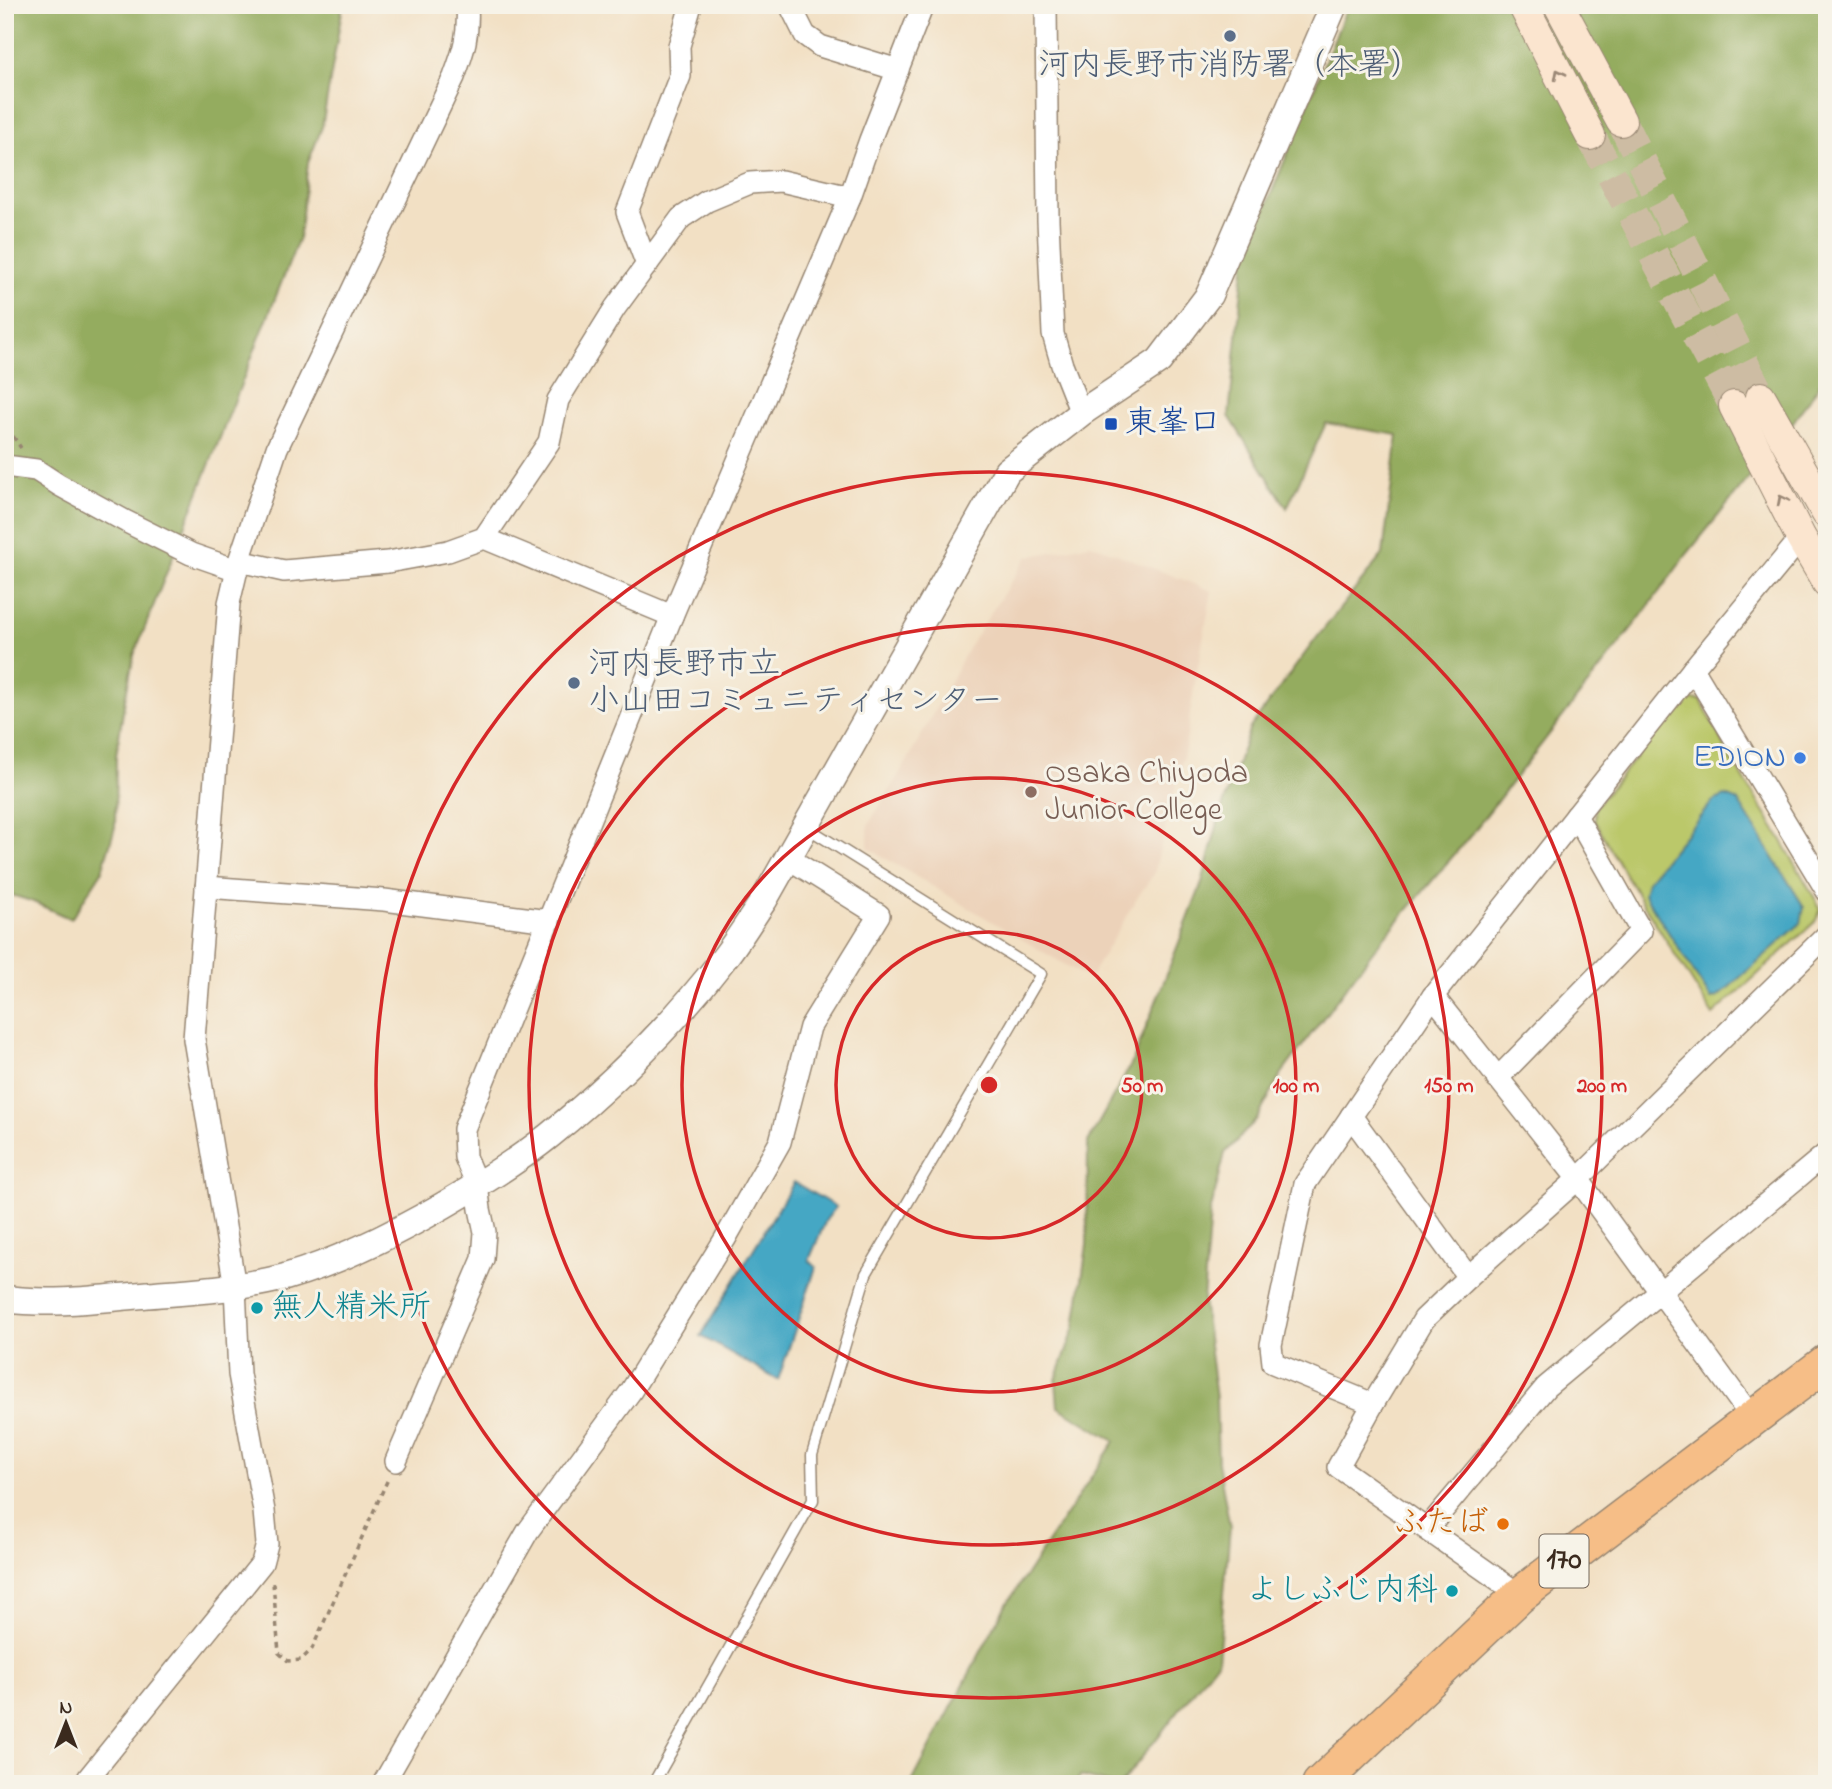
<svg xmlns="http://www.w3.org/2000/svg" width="1832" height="1789" viewBox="0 0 1832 1789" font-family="'Indie Flower','Klee One',sans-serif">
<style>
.built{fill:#ecd2b9}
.green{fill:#bbc86a;stroke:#7b7944;stroke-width:2}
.forest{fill:#94ac5e;stroke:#686b3e;stroke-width:2}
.water{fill:#44a7c4;stroke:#406871;stroke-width:2}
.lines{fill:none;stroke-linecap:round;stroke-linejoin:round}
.secondary-tunnel{stroke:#cdbca3;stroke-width:30;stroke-dasharray:30 15;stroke-linecap:butt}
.service-casing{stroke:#968571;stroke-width:13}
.minor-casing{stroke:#968571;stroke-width:24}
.tertiary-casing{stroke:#968571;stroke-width:29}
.secondary-casing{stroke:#968571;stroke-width:32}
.trunk-casing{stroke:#968571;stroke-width:38}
.path{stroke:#968571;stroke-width:3.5;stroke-dasharray:5 5;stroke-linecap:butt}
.service{stroke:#fff;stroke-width:10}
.minor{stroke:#fff;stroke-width:21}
.tertiary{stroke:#fff;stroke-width:26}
.secondary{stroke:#fbe5cf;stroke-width:30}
.trunk{stroke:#f6be87;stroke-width:35}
.oneway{stroke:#9b8876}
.ring{fill:none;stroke:#d62828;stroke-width:3.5}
.service-dot{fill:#5c6f8a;stroke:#f7f3e8;stroke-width:2.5}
.transit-dot{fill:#1a4fb4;stroke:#f7f3e8;stroke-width:2.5}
.shop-dot{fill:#3f7fe0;stroke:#f7f3e8;stroke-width:2.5}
.education-dot{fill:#8d6e63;stroke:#f7f3e8;stroke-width:2.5}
.culture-dot{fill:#0f9aa8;stroke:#f7f3e8;stroke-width:2.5}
.food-dot{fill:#e8710a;stroke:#f7f3e8;stroke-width:2.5}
.labels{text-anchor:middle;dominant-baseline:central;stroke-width:6;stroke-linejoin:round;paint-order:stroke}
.shield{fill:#f7f3e8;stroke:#73665b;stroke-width:2}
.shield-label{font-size:30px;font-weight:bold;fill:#3b2a1e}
.service-label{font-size:32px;fill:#4e5e75;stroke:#f7f3e8}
.transit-label{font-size:32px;fill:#164399;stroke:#f7f3e8;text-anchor:start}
.shop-label{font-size:32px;fill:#366cbe;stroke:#f7f3e8;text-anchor:end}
.education-label{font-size:32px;fill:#785e54;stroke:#f7f3e8;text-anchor:start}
.culture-label{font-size:32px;fill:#0d838f;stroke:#f7f3e8;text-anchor:start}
.food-label{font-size:32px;fill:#c56008;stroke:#f7f3e8;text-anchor:end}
.centre{fill:#d62828;stroke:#f7f3e8;stroke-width:3.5}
.ring-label{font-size:21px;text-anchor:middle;font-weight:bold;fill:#d62828;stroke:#f7f3e8;stroke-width:6;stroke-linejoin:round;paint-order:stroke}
</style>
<rect width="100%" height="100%" fill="#f7f3e8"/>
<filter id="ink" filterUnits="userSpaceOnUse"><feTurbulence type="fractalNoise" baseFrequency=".0143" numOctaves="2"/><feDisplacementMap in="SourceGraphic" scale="14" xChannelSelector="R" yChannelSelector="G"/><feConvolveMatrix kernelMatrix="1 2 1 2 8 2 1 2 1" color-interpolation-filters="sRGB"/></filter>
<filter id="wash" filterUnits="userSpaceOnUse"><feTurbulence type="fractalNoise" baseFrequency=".00686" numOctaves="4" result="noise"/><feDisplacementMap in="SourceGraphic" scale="28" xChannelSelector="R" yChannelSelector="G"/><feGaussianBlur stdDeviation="1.57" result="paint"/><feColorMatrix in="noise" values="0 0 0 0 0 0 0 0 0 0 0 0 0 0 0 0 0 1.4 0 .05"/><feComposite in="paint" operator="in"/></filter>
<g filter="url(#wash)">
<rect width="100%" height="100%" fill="#f2e0c4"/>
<polygon class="built" points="1091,544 1212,591 1194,688 1185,749 1154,874 1139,895 1089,979 868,848 868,825 909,758 970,645 1027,557"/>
<polygon class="green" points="1683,699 1701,700 1729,755 1781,839 1821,909 1815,922 1713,1015 1626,876 1595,822 1595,807"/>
<g class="forest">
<polygon points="5,5 343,5 322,127 308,163 299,238 134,655 125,699 116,756 115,827 102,871 71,919 31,901 5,893"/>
<polygon points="1348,5 1827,5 1827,256 1825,259 1827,264 1827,374 1784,435 1687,554 1642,615 1470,836 1376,947 1280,1076 1257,1119 1225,1153 1210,1213 1203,1300 1216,1398 1218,1462 1230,1527 1218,1660 1121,1784 1112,1784 1080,1776 1075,1784 911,1784 1003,1610 1115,1441 1058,1407 1056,1380 1075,1327 1087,1245 1088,1142 1133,1061 1202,883 1221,811 1250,728 1315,640 1383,554 1398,435 1326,423 1287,508 1229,416 1245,258"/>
</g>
<g class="water">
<polygon points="1725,796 1738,801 1804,907 1801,923 1718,997 1711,999 1644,894 1647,881 1713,801"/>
<polygon points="794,1182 836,1207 826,1220 809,1260 816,1267 778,1380 701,1336"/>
</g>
</g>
<g filter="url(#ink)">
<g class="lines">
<g class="secondary-tunnel">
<polyline points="1621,121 1761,397"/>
<polyline points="1590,135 1734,406"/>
</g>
<defs>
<polyline id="service" points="653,1784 813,1500 812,1455 866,1274 1041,974 806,827"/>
<g id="minor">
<polyline points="790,5 805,35 820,46 898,70"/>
<polyline points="1046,5 1048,220 1053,334 1062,365 1081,413"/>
<polyline points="647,265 627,212 680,76 679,46 691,5"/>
<polyline points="5,466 36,470 59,485 127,522 191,554 237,570"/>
<polyline points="484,538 672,616"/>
<polyline points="239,561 284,571 388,562 448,551 484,538 549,442 558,400 615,308 681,218 707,201 750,183 781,181 850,197"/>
<polyline points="1693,669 1827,891"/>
<polyline points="206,887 384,900 549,921"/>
<polyline points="1433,996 1578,1179 1752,1418"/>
<polyline points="1497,1079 1641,931 1576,816"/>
<polyline points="1351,1116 1468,1277"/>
<polyline points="1373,1404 1273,1363 1271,1345 1305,1184 1433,996 1693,669 1801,538"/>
<polyline points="396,1461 483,1259 485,1232 480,1209 477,1185 465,1157 464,1129 672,616 850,197 870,140 923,5"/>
<polyline points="1427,1529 1546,1387 1827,1153"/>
<polyline points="1520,1595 1338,1467 1373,1404 1424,1319 1468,1277 1578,1179 1827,935"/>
<path d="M 85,1784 L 89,1777 L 262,1563 L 267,1544 L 264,1511 L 239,1374 L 235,1287 L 194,1039 L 229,603 L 239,561 L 277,448 L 454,77 C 464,50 469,35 467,5"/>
<polyline points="383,1784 528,1531 631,1391 725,1239 780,1142 810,1027 879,915 788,858"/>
</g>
<path id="tertiary" d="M 5,1299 C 51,1305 97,1299 143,1295 C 190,1291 239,1289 285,1277 C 341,1261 394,1234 444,1205 C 480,1184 518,1161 550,1135 C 614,1083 675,1022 725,957 C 739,939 751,919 764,900 L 1007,471 L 1081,413 L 1159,361 L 1209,295 L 1334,5"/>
<g id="secondary">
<polyline points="1523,5 1590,135"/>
<polyline points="1559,5 1621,121"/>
<polyline points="1761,397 1827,514"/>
<polyline points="1734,406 1801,538 1827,582"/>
</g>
<polyline id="trunk" points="1320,1784 1520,1595 1827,1362"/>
</defs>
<use href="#service" class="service-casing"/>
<use href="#minor" class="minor-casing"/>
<use href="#tertiary" class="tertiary-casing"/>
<use href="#secondary" class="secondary-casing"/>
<use href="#trunk" class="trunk-casing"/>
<g class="path">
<polyline points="5,418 13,436 21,448"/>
<polyline points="273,1583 279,1653 288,1661 301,1660 312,1649 388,1479"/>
</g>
<use href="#service" class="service"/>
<use href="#minor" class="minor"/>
<use href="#tertiary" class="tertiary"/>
<use href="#secondary" class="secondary"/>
<use href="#trunk" class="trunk"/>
</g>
<defs><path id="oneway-chevron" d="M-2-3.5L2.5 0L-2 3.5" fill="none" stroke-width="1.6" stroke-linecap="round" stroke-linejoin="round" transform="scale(1.75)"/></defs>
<g class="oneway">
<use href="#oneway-chevron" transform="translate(1559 74) rotate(-117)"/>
<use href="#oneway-chevron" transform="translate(1782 500) rotate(-117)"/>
</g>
</g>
<g class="ring">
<circle cx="989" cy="1085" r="153"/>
<circle cx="989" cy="1085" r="307"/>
<circle cx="989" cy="1085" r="460"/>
<circle cx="989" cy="1085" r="613"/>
</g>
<g class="service-dot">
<circle cx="1230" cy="36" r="7"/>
<circle cx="574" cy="683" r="7"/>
</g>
<rect class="transit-dot" x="1104" y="417" width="14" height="14" rx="3.5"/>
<circle class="shop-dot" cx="1800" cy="758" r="7"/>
<circle class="education-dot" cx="1031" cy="792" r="7"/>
<g class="culture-dot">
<circle cx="257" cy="1308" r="7"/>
<circle cx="1452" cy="1591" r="7"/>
</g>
<circle class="food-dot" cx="1503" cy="1524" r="7"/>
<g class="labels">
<rect class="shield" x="1539.5" y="1534.5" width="49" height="53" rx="5"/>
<g class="shield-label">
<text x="1564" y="1561">170</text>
</g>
<g class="service-label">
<text x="1230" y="66">河内長野市消防署（本署）</text>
<text x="588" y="665" text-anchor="start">河内長野市立<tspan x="588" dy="37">小山田コミュニティセンター</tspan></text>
</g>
<g class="transit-label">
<text x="1125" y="424">東峯口</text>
</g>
<g class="shop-label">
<text x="1786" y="758">EDION</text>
</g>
<g class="education-label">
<text x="1045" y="774">Osaka Chiyoda<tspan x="1045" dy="37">Junior College</tspan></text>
</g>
<g class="culture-label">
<text x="271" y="1308">無人精米所</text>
<text x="1438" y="1591" text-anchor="end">よしふじ内科</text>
</g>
<g class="food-label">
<text x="1489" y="1524">ふたば</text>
</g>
</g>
<circle cx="989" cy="1085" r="10" class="centre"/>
<g class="ring-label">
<text x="1142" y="1092">50 m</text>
<text x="1296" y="1092">100 m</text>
<text x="1449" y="1092">150 m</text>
<text x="1602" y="1092">200 m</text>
</g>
<rect width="1832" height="1789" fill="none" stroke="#f7f3e8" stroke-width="28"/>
<g transform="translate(66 1723)" stroke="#f7f3e8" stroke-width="5" paint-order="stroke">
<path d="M0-5L12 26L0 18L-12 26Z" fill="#3b2a1e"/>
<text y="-10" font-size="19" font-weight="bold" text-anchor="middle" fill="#3b2a1e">N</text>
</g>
</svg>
